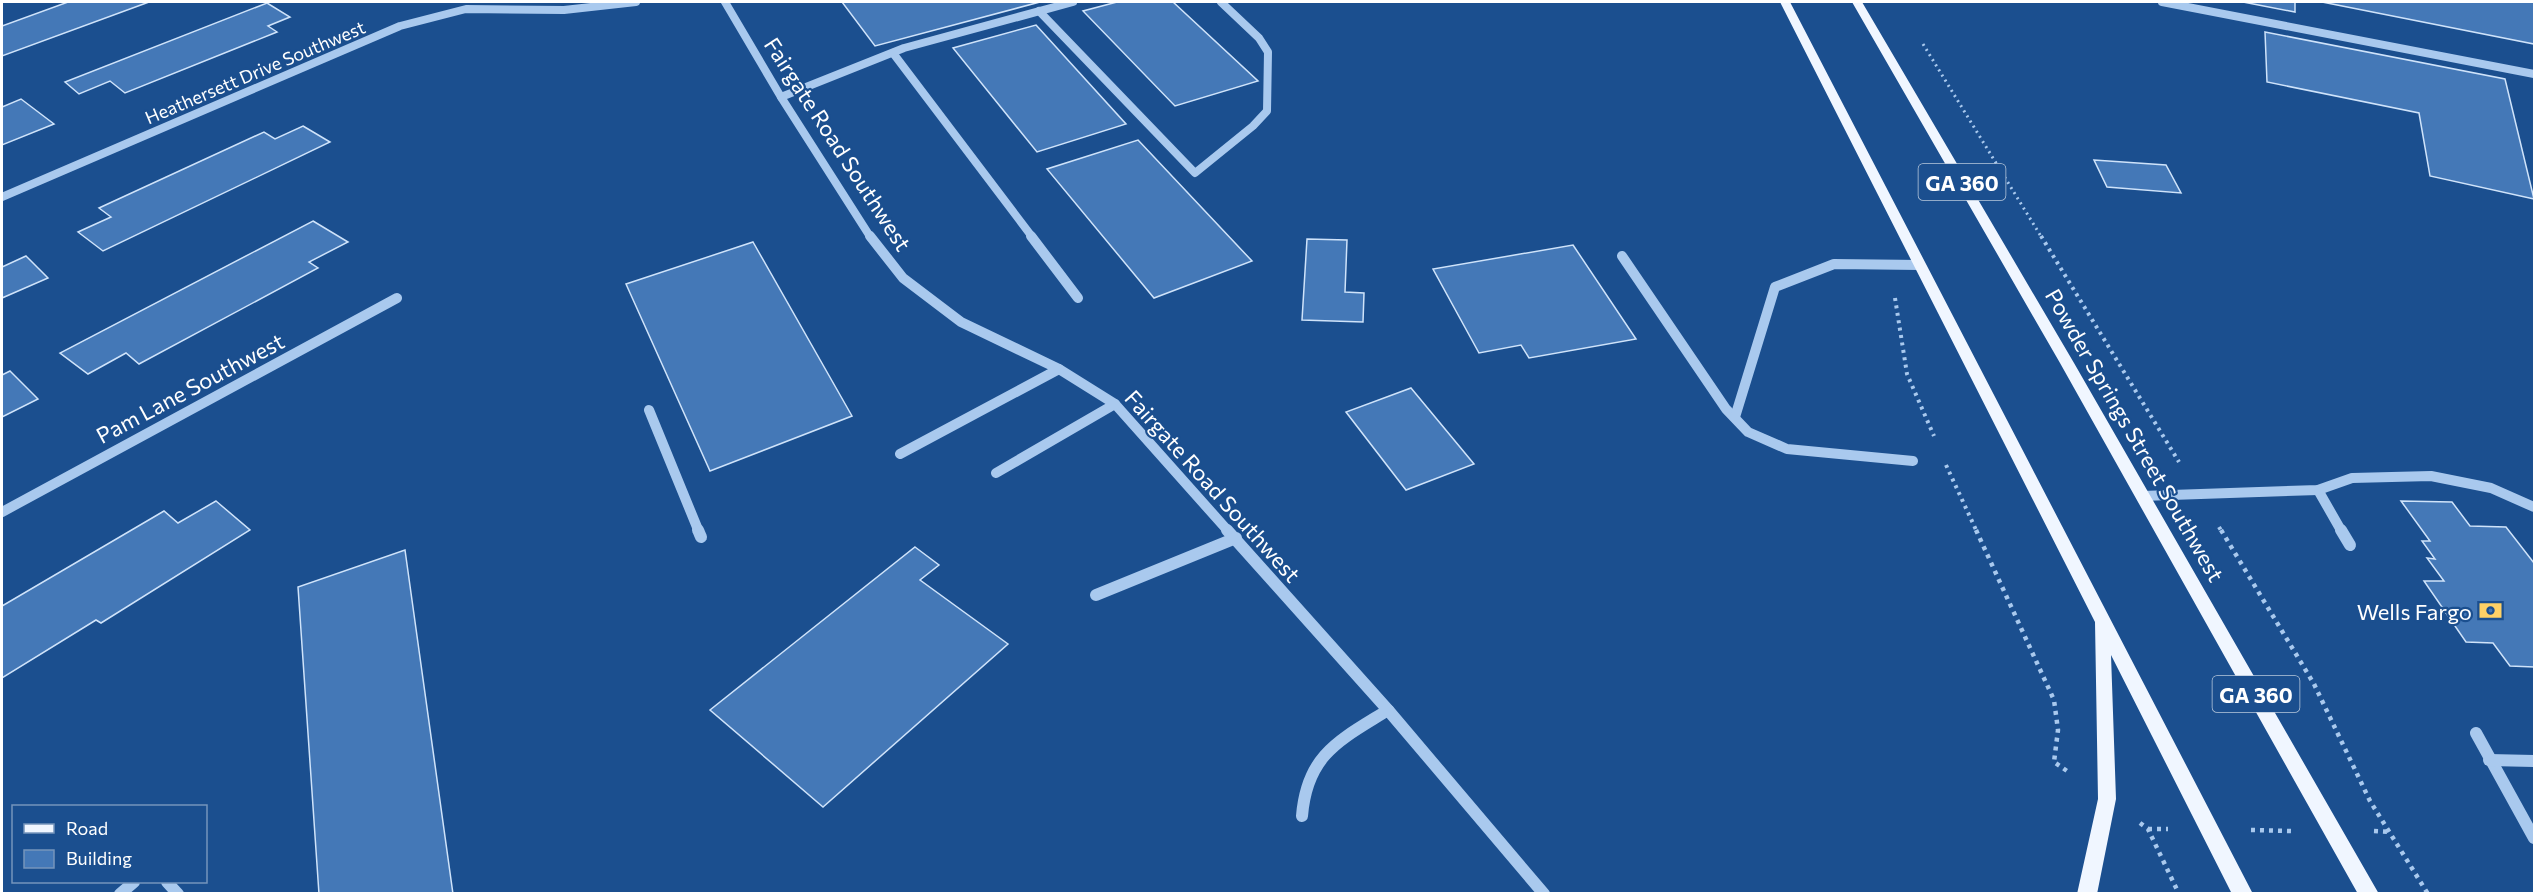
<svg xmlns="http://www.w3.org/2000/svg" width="2536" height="895" viewBox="0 0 2536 895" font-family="Commissioner,sans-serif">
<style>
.building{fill:#4478b7;stroke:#cfe3fa;stroke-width:1.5}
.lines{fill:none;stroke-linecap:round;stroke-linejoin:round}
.path-far2{stroke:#a9c9ee;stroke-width:3;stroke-dasharray:2 4;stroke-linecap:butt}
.path-far1{stroke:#a9c9ee;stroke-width:4;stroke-dasharray:3 4.5;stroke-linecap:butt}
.path{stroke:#a9c9ee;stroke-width:4.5;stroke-dasharray:4 5;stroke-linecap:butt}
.minor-far2{stroke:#a9c9ee;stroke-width:8}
.minor-far1{stroke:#a9c9ee;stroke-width:10}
.minor{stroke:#a9c9ee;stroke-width:12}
.major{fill:#f0f6ff;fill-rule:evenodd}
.labels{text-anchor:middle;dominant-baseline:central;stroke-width:4.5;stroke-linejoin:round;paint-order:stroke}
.far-street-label{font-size:18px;fill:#fff;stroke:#1b4f8f}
.shield{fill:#1b4f8f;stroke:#bbcadd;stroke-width:1.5}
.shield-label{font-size:21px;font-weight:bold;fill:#fff}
.street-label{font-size:22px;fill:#fff;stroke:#1b4f8f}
.poi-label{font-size:22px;fill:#fff;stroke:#1b4f8f;text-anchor:end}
</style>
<rect width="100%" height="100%" fill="#1b4f8f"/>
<g class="building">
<polygon points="68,2 149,2 2,56 2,26"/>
<polygon points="842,2 1040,2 875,46"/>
<polygon points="1117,2 1173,2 1258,81 1175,106 1083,11"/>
<polygon points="2243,2 2295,2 2295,12"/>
<polygon points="2322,2 2534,2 2534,44"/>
<polygon points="267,3 290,17 268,26 277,32 125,93 110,81 79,94 65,82"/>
<polygon points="1036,25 1126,124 1037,152 953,48"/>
<polygon points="2265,32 2505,79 2534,199 2430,176 2419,113 2267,82"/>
<polygon points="21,99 54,124 2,145 2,107"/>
<polygon points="303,126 330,142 103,251 78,232 111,217 99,208 264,132 275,139"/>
<polygon points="1138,140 1252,261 1154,298 1047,169"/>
<polygon points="2094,160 2166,165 2181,193 2107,187"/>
<polygon points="313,221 348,242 309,262 318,268 139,364 126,353 88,374 60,353"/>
<polygon points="1307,239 1347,240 1345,292 1364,293 1363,322 1302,320"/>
<polygon points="753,242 852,416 710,471 626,284"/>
<polygon points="1573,245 1636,339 1529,358 1521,345 1479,353 1433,269"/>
<polygon points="26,256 48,278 2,298 2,267"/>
<polygon points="10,371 38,399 2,417 2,375"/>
<polygon points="1411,388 1474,464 1406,490 1346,412"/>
<polygon points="216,501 250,530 101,623 96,620 2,678 2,606 164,511 178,523"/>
<polygon points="2401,501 2452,502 2470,526 2506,527 2534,563 2534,667 2510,666 2493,643 2466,642 2424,581 2444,581 2427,558 2435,559 2422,541 2430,541"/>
<polygon points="915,547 939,565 920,580 1008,644 823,807 710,710"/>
<polygon points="405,550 453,894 319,894 298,587"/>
</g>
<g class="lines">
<polyline class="path-far2" points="1923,44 2042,238"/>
<g class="path-far1">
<polyline points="2041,236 2179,462"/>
<polyline points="1895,298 1907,374 1934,436"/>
<polyline points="1946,465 1977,532"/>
<polyline points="2219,527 2222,532"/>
</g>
<g class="path">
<polyline points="1976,530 2054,700 2058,730 2054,762 2070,773"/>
<polyline points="2221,530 2314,684 2370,801 2428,894"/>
<polyline points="2140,823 2148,829 2179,894"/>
<polyline points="2148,829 2168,829"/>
<polyline points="2251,830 2291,831"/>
<polyline points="2374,831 2390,832"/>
</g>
<g class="minor-far2">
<polyline points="725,2 781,97 871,238"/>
<polyline points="2162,2 2534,74"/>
<polyline points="1039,11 1195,173 1253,126 1267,111 1268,52 1259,38 1221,2"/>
<polyline points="893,53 1033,238"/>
<polyline points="781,97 904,48 1073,2"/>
<polyline points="2,197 400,26 466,9 564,10 636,2"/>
</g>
<g class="minor-far1">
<polyline points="870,236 903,278 961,322 1059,369 1115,404 1229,532"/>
<polyline points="1031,236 1078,298"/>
<polyline points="1622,256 1726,409 1748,432 1787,449 1913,461"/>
<polyline points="649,410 699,532"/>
<polyline points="1735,417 1775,287 1834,264 1920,265"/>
<polyline points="900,454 1059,369"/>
<polyline points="996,473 1115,404"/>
<polyline points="2318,490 2342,532"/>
<polyline points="2142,496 2318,490 2352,478 2431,476 2491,488 2534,507"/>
<polyline points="2,512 397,298"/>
</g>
<g class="minor">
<polyline points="698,530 701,537"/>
<polyline points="1227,530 1388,710 1544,894"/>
<polyline points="2341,530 2350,545"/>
<polyline points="1096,595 1236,538"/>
<polyline points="2476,733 2534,838"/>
<polyline points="2489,760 2534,761"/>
<path d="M 1302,816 C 1307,754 1340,740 1388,710"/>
<polyline points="167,882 178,894"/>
<polyline points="120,894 134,882"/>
</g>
<g class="major">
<polygon points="1780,2 1790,2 2253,894 2232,894 2111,655 2116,799 2097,894 2077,894 2098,799 2095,622"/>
<polygon points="1852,2 1862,2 2074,363 2379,894 2358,894 2060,363"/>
</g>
</g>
<defs>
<symbol id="bank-bare" viewBox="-9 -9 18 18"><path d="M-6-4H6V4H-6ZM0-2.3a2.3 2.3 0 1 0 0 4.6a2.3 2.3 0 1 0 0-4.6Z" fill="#ffd166" stroke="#1b4f8f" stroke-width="2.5" paint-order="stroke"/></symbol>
</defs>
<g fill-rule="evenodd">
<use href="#bank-bare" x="2474" y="594" width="33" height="33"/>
</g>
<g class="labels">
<g class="far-street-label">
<text transform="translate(255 72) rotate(-23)">Heathersett Drive Southwest</text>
</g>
<g class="shield">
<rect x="1918.5" y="164" width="87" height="36" rx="4.5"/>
<rect x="2212.5" y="676" width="87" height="36" rx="4.5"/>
</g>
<g class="shield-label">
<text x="1962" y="182">GA 360</text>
<text x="2256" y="694">GA 360</text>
</g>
<g class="street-label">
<text transform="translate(838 144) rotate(57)">Fairgate Road Southwest</text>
<text transform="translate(190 388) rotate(-28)">Pam Lane Southwest</text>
<text transform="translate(2135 435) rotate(60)">Powder Springs Street Southwest</text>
<text transform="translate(1213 486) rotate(48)">Fairgate Road Southwest</text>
</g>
<g class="poi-label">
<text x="2472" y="611">Wells Fargo</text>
</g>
</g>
<rect width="2536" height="895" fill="none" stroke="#ffffff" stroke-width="6"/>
<rect x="12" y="805" width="195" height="78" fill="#1b4f8f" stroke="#7695bc" stroke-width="1.5"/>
<rect x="24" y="824" width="30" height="9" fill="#f0f6ff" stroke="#7695bc" stroke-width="1.5"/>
<text x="66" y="835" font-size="18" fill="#ffffff">Road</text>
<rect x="24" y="850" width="30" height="18" fill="#4478b7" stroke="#7695bc" stroke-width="1.5"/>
<text x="66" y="865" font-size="18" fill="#ffffff">Building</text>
</svg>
